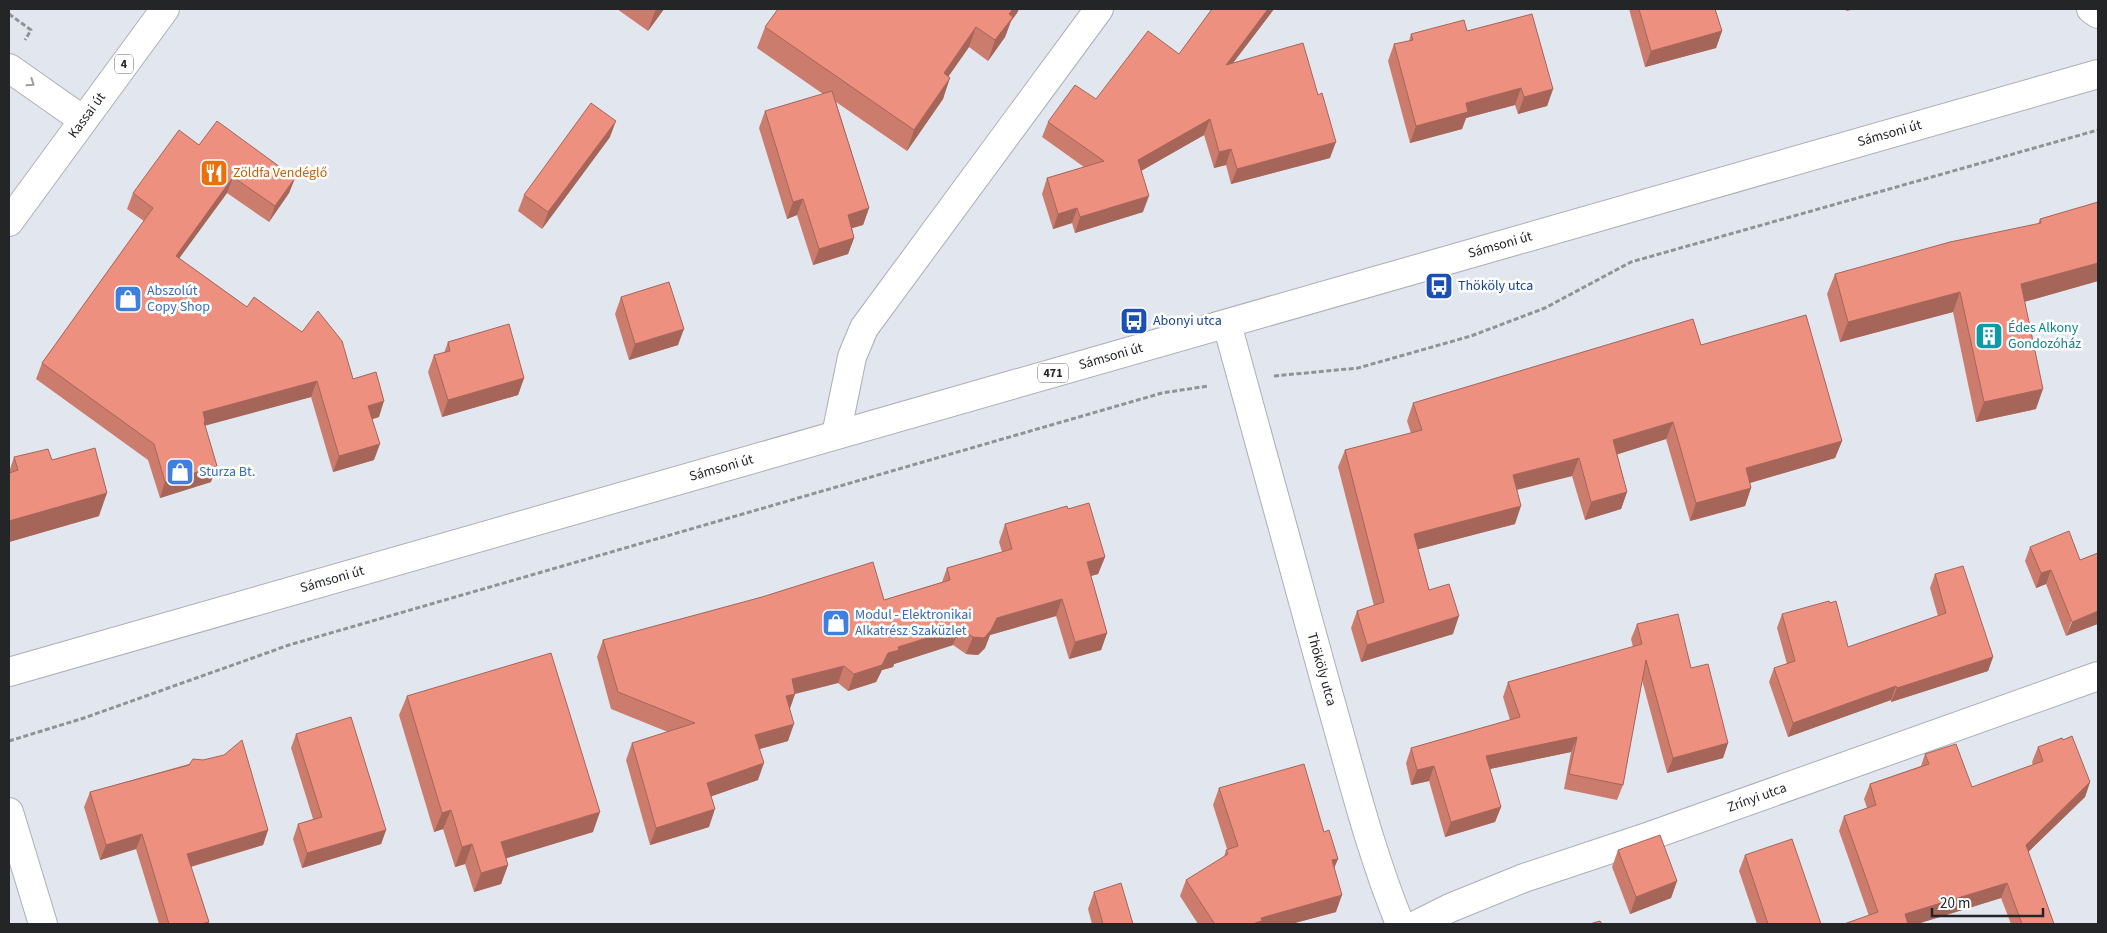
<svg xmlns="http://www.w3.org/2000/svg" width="2107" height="933" viewBox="0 0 2107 933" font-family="'Source Sans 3',sans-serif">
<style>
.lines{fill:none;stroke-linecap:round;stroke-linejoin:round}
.minor-casing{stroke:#aaafb6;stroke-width:30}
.major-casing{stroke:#aaafb6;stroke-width:30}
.path{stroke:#8f9298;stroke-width:3;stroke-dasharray:5 2.5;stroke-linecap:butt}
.minor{stroke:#fff;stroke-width:28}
.major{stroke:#fff;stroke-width:28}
.wall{fill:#cc7c6d}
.shaded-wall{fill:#a66559}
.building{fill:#ed907f;stroke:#a66559}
.oneway{stroke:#9c9d9e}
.labels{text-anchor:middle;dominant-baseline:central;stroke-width:5;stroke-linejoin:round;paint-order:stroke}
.shield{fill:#fff;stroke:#656668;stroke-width:1}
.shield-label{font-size:12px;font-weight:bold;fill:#232527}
.street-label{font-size:14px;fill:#232527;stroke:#fff}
.food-label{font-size:14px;fill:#c56008;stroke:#fff;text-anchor:start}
.transit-label{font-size:14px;fill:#164399;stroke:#fff;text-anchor:start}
.shop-label{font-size:14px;fill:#366cbe;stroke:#fff;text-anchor:start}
.culture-label{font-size:14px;fill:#0d838f;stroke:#fff;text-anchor:start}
</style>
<rect width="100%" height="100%" fill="#e2e7ef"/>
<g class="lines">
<defs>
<g id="minor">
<polyline points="2091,9 2098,14"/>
<polyline points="9,68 83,120"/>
<path id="s1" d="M 1227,324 C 1260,448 1294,572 1329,696 C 1351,773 1370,851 1400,924"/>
<polyline points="836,435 852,357 864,328 1099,9"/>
<polyline points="9,812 43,924"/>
<path id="s2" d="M 1418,924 L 1450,908 L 1524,878 L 1647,837 L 2098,676"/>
</g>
<g id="major">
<path id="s3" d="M 9,222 L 165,9"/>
<path id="s4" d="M 9,672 L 2098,74"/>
</g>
</defs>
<use href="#minor" class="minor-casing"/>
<use href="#major" class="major-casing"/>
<g class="path">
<polyline points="9,14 31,30 25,40"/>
<polyline points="1274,376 1358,368 1471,336 1545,308 1631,262 2098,130"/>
<polyline points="9,741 84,718 289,645 1162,393 1208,386"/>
</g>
<use href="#minor" class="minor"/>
<use href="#major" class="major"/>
</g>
<g class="wall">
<polygon points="617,9 664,9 648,31"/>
<polygon points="778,9 1019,9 1017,13 1011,21 1005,37 988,61 969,47 948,77 943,99 907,151 836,102 869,208 863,225 852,228 854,238 848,254 813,265 797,215 787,219 759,128 765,111 823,94 757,48 765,27"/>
<polygon points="1212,9 1274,9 1233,63 1330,158 1231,184 1226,165 1214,168 1204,135 1141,171 1143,212 1075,233 1072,223 1053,229 1042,194 1047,178 1084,167 1042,137 1048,122 1096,99 1179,54"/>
<polygon points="1629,9 1715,9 1722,31 1716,48 1645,67"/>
<polygon points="1467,31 1553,89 1547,106 1518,114 1515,105 1466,118 1462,129 1410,143 1388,61 1394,44 1409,41 1411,34"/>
<polygon points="610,137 542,229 518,211 524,195"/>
<polygon points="199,145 295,178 289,193 269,222 227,193 179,258 247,307 353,379 379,417 372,419 374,460 333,472 311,397 205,425 211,482 160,498 148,460 36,379 42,363 144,221 127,209 133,193"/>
<polygon points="2040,219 2098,281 2024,302 2036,409 1976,422 1953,312 1840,342 1827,294 1835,274 2038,224"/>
<polygon points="621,297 678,345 629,360 615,314"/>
<polygon points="448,342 524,378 518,395 442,417 428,372 434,355 444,353"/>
<polygon points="1701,345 1842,441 1835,458 1750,483 1751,488 1745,506 1690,521 1666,439 1617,454 1627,492 1621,509 1585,520 1572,476 1517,490 1515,524 1418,549 1429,590 1453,634 1361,662 1351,628 1357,611 1374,606 1338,467 1345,450 1411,433 1407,421 1413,403"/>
<polygon points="14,457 52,460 99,516 9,542 9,472"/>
<polygon points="1068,509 1105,557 1098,574 1091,576 1107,633 1101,650 1069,659 1056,616 990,635 985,648 978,655 966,654 953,645 894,664 893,667 882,670 876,682 848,691 838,683 795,694 790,708 788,741 760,749 758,780 711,796 709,827 650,845 626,760 632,743 668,732 611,709 597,657 603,640 884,600 942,582 947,568 1002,552 999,542 1005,524"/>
<polygon points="2030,547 2080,560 2098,553 2066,636 2046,584 2036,588 2025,561"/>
<polygon points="1935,574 1993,657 1988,671 1891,702 1891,700 1788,737 1769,682 1774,668 1787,664 1777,628 1782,614 1848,647 1938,616 1930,588"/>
<polygon points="1637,624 1691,668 1728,743 1723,758 1667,773 1642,680 1623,785 1617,800 1564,789 1571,752 1490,769 1501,807 1495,822 1445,837 1429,781 1411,785 1406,763 1411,748 1510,720 1503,697 1508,682 1633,647 1631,639"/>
<polygon points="407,696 593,832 506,858 508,865 501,884 474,892 465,864 455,867 443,829 434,832 399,715"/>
<polygon points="296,734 386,830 381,844 302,868 293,839 298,824 313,819 291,748"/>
<polygon points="2038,747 2090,782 2085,797 2028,852 2054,924 2011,924 2001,898 1917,924 1844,924 1869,916 1839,831 1844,816 1867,808 1864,799 1870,784 1921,766 1925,754 1972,787 2033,765 2032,762"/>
<polygon points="203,760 268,830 263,845 191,867 209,922 208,924 159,924 136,849 100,860 84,807 90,792"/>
<polygon points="1219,788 1324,832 1338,859 1334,868 1336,912 1291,924 1198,924 1180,896 1186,880 1224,857 1226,850 1227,849 1213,805"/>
<polygon points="1618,850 1677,881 1671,898 1630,914 1612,867"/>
<polygon points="1745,855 1821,924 1757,924 1739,871"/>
<polygon points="1094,892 1133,924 1092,924 1088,909"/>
</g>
<g class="shaded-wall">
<polygon points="657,9 664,9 648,31 655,11"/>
<polygon points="1013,9 1019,9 1017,13 1011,21 1005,37 988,61 995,40 1009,14"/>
<polygon points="1268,9 1274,9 1220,80 1226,65"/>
<polygon points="1847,9 1856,9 1846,11"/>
<polygon points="976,27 969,47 936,94 944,73"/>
<polygon points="1722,31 1716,48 1645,67 1651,51"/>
<polygon points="950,78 943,99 907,151 914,130"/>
<polygon points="1521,88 1515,105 1466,118 1462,129 1410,143 1416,126 1466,103"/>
<polygon points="1553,89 1547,106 1518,114 1524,97"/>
<polygon points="1210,119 1204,135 1132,176 1138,160"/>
<polygon points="616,121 610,137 542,229 548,212"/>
<polygon points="1336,142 1330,158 1231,184 1237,169"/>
<polygon points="1231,149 1226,165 1214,168 1219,152"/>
<polygon points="233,177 227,193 170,271 176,256"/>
<polygon points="295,178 289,193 269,222 275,206"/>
<polygon points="1149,196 1143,212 1075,233 1080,217"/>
<polygon points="803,199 797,215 787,219 793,202"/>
<polygon points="869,208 863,225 842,231 848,215"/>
<polygon points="1077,208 1072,223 1053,229 1058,214"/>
<polygon points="854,238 848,254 813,265 819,249"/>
<polygon points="2098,263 2098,281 2013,305 2021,284"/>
<polygon points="1960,292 1953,312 1840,342 1848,322"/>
<polygon points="684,329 678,345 629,360 635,344"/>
<polygon points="524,378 518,395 442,417 448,400"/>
<polygon points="317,381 311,397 204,426 203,412"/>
<polygon points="2043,389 2036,409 1976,422 1984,402"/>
<polygon points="384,401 379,417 363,422 368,406"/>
<polygon points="1673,422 1666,439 1606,458 1613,440"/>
<polygon points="1842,441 1835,458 1739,486 1746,468"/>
<polygon points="380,444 374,460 333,472 339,456"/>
<polygon points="1579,458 1572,476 1507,492 1513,475"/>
<polygon points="217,466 211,482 160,498 165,482"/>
<polygon points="1751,488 1745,506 1690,521 1696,503"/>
<polygon points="1627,492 1621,509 1585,520 1591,502"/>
<polygon points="107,493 99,516 9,542 9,521"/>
<polygon points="1521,506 1515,524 1408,552 1414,534"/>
<polygon points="1105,557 1098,574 1080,579 1087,562"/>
<polygon points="2051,570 2046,584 2036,588 2041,573"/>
<polygon points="1062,599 1056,616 990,635 985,648 978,655 966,654 973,637 997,618"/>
<polygon points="2098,611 2098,624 2066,636 2072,622"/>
<polygon points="1459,616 1453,634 1361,662 1367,645"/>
<polygon points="959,628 953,645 894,664 893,667 882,670 876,682 848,691 854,674 898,647"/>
<polygon points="1107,633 1101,650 1069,659 1075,642"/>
<polygon points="1993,657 1988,671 1891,702 1897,688"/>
<polygon points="844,666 838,683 786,696 792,679"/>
<polygon points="1896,686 1891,700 1788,737 1793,723"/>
<polygon points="795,694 789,711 786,696"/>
<polygon points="794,724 788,741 749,752 755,735"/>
<polygon points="1577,737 1571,752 1480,771 1486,756"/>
<polygon points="1728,743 1723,758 1667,773 1673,758"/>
<polygon points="764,763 758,780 701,800 707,783"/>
<polygon points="1434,766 1429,781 1411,785 1417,770"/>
<polygon points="2090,782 2085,797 2020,860 2026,845"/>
<polygon points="1501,807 1495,822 1445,837 1451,822"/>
<polygon points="715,809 709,827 650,845 656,828"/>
<polygon points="451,810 443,829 434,832 442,813"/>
<polygon points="600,812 593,832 494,862 501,842"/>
<polygon points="268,830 263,845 182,869 187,854"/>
<polygon points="386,830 381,844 302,868 307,853"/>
<polygon points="142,834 136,849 100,860 106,845"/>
<polygon points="472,844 465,864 455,867 462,847"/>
<polygon points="1338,859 1331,875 1332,860"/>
<polygon points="508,865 501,884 474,892 481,873"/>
<polygon points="1677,881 1671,898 1630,914 1636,897"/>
<polygon points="2007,883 2001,898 1917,924 1901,924 1905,914"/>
<polygon points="1342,895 1336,912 1291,924 1252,924 1261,918"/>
</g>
<g class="building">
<polygon points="778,9 1013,9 1009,14 1013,17 995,40 976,27 944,73 950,78 914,130 765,27"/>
<polygon points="1212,9 1268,9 1226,65 1303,43 1318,95 1322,93 1336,142 1237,169 1231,149 1219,152 1210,119 1138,160 1149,196 1080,217 1077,208 1058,214 1047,178 1104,161 1048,122 1075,85 1096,99 1148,31 1179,54"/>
<polygon points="1639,9 1715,9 1722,31 1651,51"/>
<polygon points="1532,14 1553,89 1524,97 1521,88 1466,103 1468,112 1416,126 1394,44 1413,40 1411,34 1464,20 1467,31"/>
<polygon points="832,91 869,208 848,215 854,238 819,249 803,199 793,202 765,111"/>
<polygon points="591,103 616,121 548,212 524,195"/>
<polygon points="217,121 295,178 275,206 233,177 176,256 247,307 254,297 302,332 318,311 342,341 353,379 376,372 384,401 368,406 380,444 339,456 317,381 203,412 205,421 204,422 217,466 165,482 154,444 42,363 153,208 133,193 179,130 199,145"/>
<polygon points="2098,202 2098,263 2021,284 2043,389 1984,402 1960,292 1848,322 1835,274 1950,242 2041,223 2040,219"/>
<polygon points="669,282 684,329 635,344 621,297"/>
<polygon points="1806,315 1842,441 1746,468 1751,488 1696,503 1673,422 1613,440 1627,492 1591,502 1579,458 1513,475 1521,506 1414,534 1429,590 1449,584 1459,616 1367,645 1357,611 1384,602 1345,450 1422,430 1413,403 1693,319 1701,345"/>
<polygon points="509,324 524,378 448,400 434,355 450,351 448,342"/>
<polygon points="95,448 107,493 9,521 9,473 18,470 14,457 48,449 52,460"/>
<polygon points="1089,503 1105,557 1087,562 1107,633 1075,642 1062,599 997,618 991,630 984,638 973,637 959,628 898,647 899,650 888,653 882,665 854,674 844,666 792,679 795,694 786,696 794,724 755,735 764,763 707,783 715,809 656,828 632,743 695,723 618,692 603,640 762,597 873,562 884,600 950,580 947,568 1012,549 1005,524 1067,506 1068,509"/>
<polygon points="2069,531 2080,560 2098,553 2098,611 2072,622 2051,570 2041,573 2030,547"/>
<polygon points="1963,566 1993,657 1897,688 1896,686 1793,723 1774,668 1795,661 1782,614 1829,601 1830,603 1836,601 1848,647 1946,613 1935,574"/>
<polygon points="1678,614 1691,668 1708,664 1728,743 1673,758 1646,660 1623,785 1569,774 1577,737 1486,756 1501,807 1451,822 1434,766 1417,770 1411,748 1520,717 1508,682 1642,644 1637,624"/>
<polygon points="551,653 600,812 501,842 508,865 481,873 472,844 462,847 451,810 442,813 407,696"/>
<polygon points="351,717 386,830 307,853 298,824 322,817 296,734"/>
<polygon points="2072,736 2090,782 2026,845 2054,924 2022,924 2007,883 1905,914 1908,924 1844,924 1878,912 1844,816 1876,805 1870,784 1929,764 1925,754 1956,744 1972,787 2043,761 2038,747 2062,738 2063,740"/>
<polygon points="242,740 268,830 187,854 209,922 201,924 169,924 142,834 106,845 90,792 189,765 193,759 203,760 224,755"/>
<polygon points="1304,764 1324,832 1329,830 1338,859 1332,860 1342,895 1261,918 1262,921 1252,924 1213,924 1214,923 1186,880 1228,854 1226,850 1238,846 1219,788"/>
<polygon points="1660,835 1677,881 1636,897 1618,850"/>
<polygon points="1792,839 1821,924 1768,924 1745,855"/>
<polygon points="1121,883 1133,924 1103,924 1094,892"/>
<polygon points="1600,921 1602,924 1590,924"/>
</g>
<defs><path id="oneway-chevron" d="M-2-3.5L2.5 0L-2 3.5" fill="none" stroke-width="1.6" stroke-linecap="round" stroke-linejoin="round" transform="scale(1.25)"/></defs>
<use class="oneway" href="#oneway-chevron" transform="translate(31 83) rotate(35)"/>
<defs>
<symbol id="restaurant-square" viewBox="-11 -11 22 22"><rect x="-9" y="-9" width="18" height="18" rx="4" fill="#e8710a" stroke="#fff"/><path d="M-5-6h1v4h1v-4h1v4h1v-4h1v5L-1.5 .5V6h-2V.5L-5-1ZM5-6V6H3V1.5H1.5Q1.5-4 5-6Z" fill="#fff"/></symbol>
<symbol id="bus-square" viewBox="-11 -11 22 22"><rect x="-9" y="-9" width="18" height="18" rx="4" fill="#1a4fb4" stroke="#fff"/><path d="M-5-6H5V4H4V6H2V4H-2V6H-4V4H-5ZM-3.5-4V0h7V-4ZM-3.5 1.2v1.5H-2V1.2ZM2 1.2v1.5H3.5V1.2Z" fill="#fff"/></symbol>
<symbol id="shop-square" viewBox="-11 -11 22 22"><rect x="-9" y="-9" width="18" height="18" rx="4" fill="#3f7fe0" stroke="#fff"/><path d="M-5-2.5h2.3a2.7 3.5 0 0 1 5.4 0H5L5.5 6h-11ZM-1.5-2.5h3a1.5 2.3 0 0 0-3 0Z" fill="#fff"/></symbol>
<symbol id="building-square" viewBox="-11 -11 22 22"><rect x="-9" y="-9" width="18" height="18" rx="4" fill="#0f9aa8" stroke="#fff"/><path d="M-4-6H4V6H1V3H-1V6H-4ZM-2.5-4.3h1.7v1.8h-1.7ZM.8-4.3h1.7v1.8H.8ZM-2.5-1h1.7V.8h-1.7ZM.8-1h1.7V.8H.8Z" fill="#fff"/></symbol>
</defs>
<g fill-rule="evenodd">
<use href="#restaurant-square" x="198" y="157" width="32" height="32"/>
<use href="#bus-square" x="1423" y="270" width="32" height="32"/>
<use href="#shop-square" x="112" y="283" width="32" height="32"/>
<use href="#bus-square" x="1118" y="305" width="32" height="32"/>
<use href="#building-square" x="1973" y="320" width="32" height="32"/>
<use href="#shop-square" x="164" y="456" width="32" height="32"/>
<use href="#shop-square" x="820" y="607" width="32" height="32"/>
</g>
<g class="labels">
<g class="shield">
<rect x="115" y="54.5" width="18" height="19" rx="4"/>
<rect x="1038" y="363.5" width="30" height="19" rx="4"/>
</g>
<g class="shield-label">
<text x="124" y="64">4</text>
<text x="1053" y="373">471</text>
</g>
<g class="street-label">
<text stroke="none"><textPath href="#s3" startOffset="132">Kassai út</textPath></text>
<text stroke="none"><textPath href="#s4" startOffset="1956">Sámsoni út</textPath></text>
<text stroke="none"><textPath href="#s4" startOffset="1551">Sámsoni út</textPath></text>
<text stroke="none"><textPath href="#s4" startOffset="1146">Sámsoni út</textPath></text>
<text stroke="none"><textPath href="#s4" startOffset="741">Sámsoni út</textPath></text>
<text stroke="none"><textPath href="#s4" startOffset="336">Sámsoni út</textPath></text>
<text stroke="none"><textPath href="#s1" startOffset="358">Thököly utca</textPath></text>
<text stroke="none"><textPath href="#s2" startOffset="362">Zrínyi utca</textPath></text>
</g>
<g class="food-label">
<text x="233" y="173">Zöldfa Vendéglő</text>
</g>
<g class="transit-label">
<text x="1458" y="286">Thököly utca</text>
<text x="1153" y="321">Abonyi utca</text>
</g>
<g class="shop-label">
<text x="147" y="291">Abszolút<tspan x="147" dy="16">Copy Shop</tspan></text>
<text x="199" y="472">Sturza Bt.</text>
<text x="855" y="615">Modul - Elektronikai<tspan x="855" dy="16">Alkatrész Szaküzlet</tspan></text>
</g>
<g class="culture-label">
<text x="2008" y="328">Édes Alkony<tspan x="2008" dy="16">Gondozóház</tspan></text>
</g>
</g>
<rect width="2107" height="933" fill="none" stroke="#232527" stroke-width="20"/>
<path d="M1932 908v8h111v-8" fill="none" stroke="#232527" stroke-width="2.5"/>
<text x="1940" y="908" font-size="15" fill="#232527" stroke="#ffffff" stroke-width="4" paint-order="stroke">20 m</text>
</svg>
